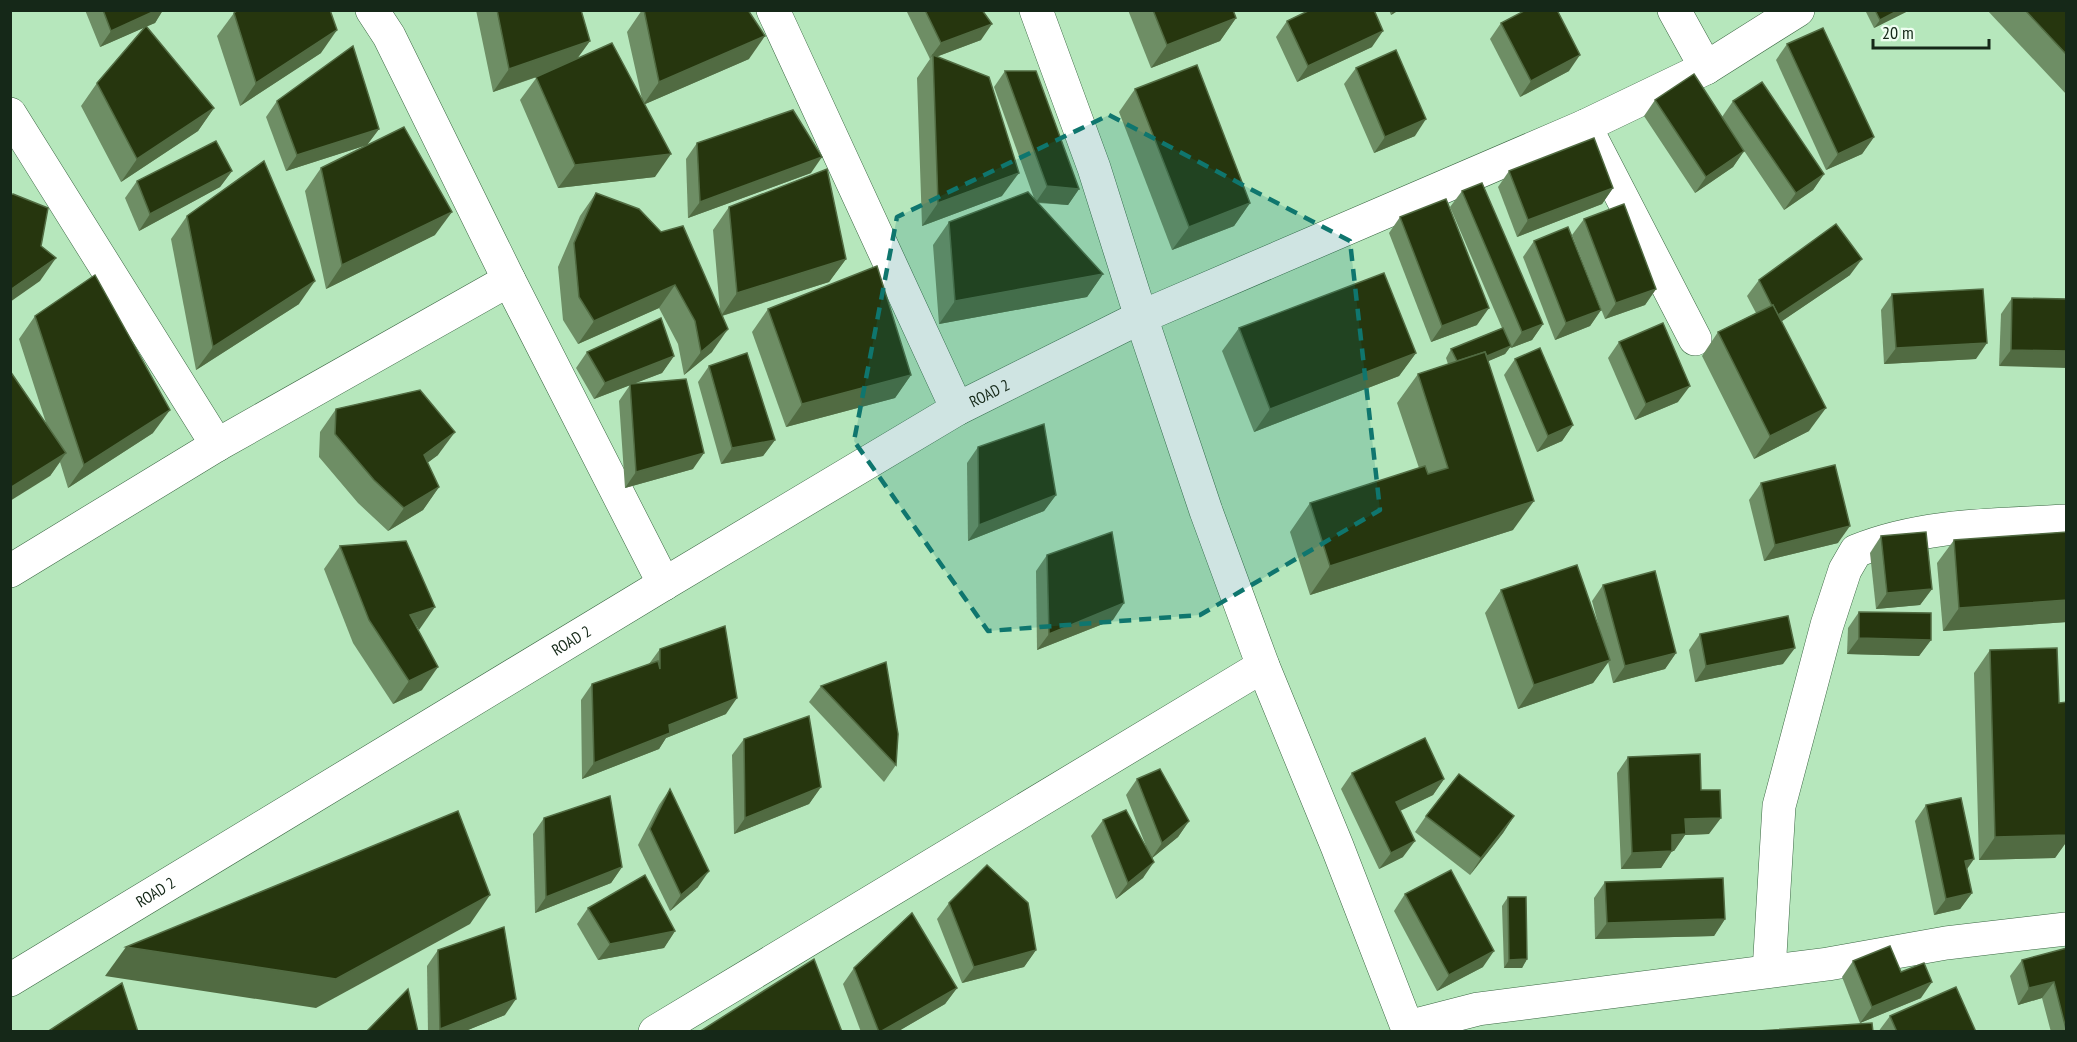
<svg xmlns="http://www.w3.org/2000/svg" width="2077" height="1042" viewBox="0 0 2077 1042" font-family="'PT Sans Narrow',sans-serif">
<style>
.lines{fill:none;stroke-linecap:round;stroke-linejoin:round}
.minor-casing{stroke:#3a6742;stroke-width:34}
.tertiary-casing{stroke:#3a6742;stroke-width:34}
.minor{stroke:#fff;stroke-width:33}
.tertiary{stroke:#fff;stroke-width:33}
.wall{fill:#6e8e65}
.shaded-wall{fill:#516b42}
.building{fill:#26360e;stroke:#516b42;stroke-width:1.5}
.marked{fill:#0f766e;fill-opacity:0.2;stroke:#0f766e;stroke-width:4.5;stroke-dasharray:12 8;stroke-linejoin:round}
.labels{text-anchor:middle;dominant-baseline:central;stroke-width:6;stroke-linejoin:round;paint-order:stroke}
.street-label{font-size:16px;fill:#152818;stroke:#effef1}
</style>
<rect width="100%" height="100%" fill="#b6e7bc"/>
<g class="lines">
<defs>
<g id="minor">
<polyline points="372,10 389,36 509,280 664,584"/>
<polyline points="773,10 957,409"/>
<polyline points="1674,10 1706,68"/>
<polyline points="10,114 217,445"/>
<polyline points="1585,126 1695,339"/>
<polyline points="10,571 217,445 509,280"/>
<path d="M 1769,971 L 1779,806 L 1827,625 L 1845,570 L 1856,551 C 1922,524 1996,525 2066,521"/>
<path id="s1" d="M 10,980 L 664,584 L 957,409 L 1141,317 L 1585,126 L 1706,68 L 1798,10"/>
<polyline points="1408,1027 1478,1009 1828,964 1946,943 2066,929"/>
<polyline points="655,1032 1263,666"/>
</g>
<polyline id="tertiary" points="1036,10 1094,168 1141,317 1206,511 1263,666 1337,846 1409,1032"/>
</defs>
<use href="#minor" class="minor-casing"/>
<use href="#tertiary" class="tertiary-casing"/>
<use href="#minor" class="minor"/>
<use href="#tertiary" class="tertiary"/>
</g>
<g class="wall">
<polygon points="85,10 163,10 155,23 146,26 214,108 198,131 121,182 81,106 97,83 145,27 100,47"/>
<polygon points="476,10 581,10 590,41 577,59 642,99 627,32 642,10 748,10 749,59 645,104 655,177 558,188 520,100 537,77 493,92"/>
<polygon points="906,10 982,10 981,40 936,57 1002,196 922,226 917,78 930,59"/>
<polygon points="1128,10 1233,10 1236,18 1220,41 1151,68"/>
<polygon points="1389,10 1399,10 1391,15"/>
<polygon points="1865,10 1910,10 1874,28"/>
<polygon points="1987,10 2067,10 2067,95"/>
<polygon points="234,13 321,53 240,106 217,36"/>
<polygon points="1287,21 1372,47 1297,82 1276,37"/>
<polygon points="1501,23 1569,71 1520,97 1490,39"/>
<polygon points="1787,44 1874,137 1862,154 1826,170 1776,60"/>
<polygon points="1356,68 1415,136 1374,153 1344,84"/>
<polygon points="1005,71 1079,189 1068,205 1038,203 1103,274 1087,297 939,324 933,245 949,222 1034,198 994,87"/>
<polygon points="1135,89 1250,203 1234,226 1172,250 1119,112"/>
<polygon points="1655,100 1722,117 1733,101 1824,174 1813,190 1784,210 1728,127 1744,151 1733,167 1695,193 1644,116"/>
<polygon points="277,101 379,129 367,145 286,171 266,117"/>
<polygon points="697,143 811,173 688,218 686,159"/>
<polygon points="321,168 435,235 326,289 305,191"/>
<polygon points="232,171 220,187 139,231 125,198 137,181"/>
<polygon points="1509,171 1613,188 1602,204 1517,237 1498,187"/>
<polygon points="1462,191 1543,324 1532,340 1511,348 1510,347 1505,354 1488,361 1513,530 1310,595 1290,532 1310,503 1419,468 1397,403 1418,374 1448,364 1446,358 1451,349 1502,328 1450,207"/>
<polygon points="596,193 720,311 713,230 729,207 846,259 829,282 722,316 712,352 684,375 678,344 659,308 578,344 563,320 558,267 580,216"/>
<polygon points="187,216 299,304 196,370 171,239"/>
<polygon points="1400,217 1477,325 1431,342 1389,233"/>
<polygon points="1584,219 1656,289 1645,305 1605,319 1572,235"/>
<polygon points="1534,241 1601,310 1590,326 1555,340 1523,257"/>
<polygon points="1850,275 1782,321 1809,431 1754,459 1702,356 1718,332 1756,313 1747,296 1759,280"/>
<polygon points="1892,294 1976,359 1884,364 1881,310"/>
<polygon points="2012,298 2067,299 1999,366 2001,314"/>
<polygon points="768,309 911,375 895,398 786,427 752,332"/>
<polygon points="35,316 153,433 68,488 60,462 50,476 47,426 19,339"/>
<polygon points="1239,328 1416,353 1399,376 1254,432 1222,351"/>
<polygon points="1619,342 1678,402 1635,420 1608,358"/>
<polygon points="587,352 674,356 662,373 632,384 693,469 625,488 619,401 630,385 594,399 576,368"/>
<polygon points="1515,359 1573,425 1562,441 1537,452 1504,375"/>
<polygon points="709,366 775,440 763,456 721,464 698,382"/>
<polygon points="336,409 438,455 427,463 439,487 423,510 388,531 358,503 319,457 320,432"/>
<polygon points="978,447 1056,495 1044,511 968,541 967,463"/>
<polygon points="1761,483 1838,543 1764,561 1749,500"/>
<polygon points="2067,532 2067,622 1943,631 1937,563 1954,540"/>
<polygon points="1881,536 1932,589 1920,605 1876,609 1870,553"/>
<polygon points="340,546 418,630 422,690 393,704 353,643 324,569"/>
<polygon points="1047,555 1113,620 1037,650 1036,571"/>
<polygon points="1603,585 1676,653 1665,669 1613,683 1608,662 1593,683 1518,709 1485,613 1501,590 1601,635 1592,601"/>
<polygon points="1859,612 1931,640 1919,656 1847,654 1848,628"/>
<polygon points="1700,634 1783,664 1695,682 1689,650"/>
<polygon points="660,649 726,714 666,738 659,749 582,779 581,700 592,684 649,664"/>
<polygon points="1990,650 2059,703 2067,702 2067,841 2055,858 1979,860 1974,673"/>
<polygon points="821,686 896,765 884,782 809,702"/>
<polygon points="744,739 821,787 809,804 734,834 732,755"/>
<polygon points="1628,757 1701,790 1709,834 1685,835 1674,851 1672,851 1661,868 1621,869 1617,773"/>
<polygon points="1352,773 1444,779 1433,795 1400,811 1403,857 1379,869 1341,789"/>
<polygon points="1137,779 1189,821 1178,837 1152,858 1143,878 1116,899 1091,836 1103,820 1146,846 1126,795"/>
<polygon points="670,789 698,887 670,911 638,845 659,805"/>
<polygon points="1926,805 1967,869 1972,893 1960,909 1934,915 1915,821"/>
<polygon points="1426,816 1514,816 1503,833 1470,875 1415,832"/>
<polygon points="544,818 622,867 611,883 535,913 533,834"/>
<polygon points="1605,882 1725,919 1714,936 1595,939 1594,898"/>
<polygon points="1405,894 1483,967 1437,991 1394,911"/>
<polygon points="1508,897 1527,959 1522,968 1504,968 1502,906"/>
<polygon points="949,903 1036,950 1024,967 962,983 937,919"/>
<polygon points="588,908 675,931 664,948 598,960 577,924"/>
<polygon points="2067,948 2067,1032 2051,1032 2042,998 2018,1005 2010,976 2022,960"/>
<polygon points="438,950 505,1015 463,1032 428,1032 427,966"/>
<polygon points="1853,961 1901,972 1921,998 1860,1023 1842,977"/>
<polygon points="854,968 957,988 945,1004 897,1032 861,1032 843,984"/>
<polygon points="1890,1016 1976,1032 1878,1032"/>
</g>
<g class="shaded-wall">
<polygon points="157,10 163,10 155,23 100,47 111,31"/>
<polygon points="1394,10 1399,10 1391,15"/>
<polygon points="1899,10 1910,10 1874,28 1880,20"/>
<polygon points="1236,18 1220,41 1151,68 1167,45"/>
<polygon points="992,24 981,40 933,58 933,55 929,59 941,43"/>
<polygon points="337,30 321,53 240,106 256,83"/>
<polygon points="1383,31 1372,47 1297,82 1308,66"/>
<polygon points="765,36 749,59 643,105 659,82"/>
<polygon points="590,41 573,64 493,92 509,69"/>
<polygon points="1580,55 1569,71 1520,97 1531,81"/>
<polygon points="214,108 198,131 121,182 137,159"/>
<polygon points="1426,119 1415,136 1374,153 1385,137"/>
<polygon points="379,129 367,145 286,171 297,155"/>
<polygon points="1874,137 1862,154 1826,170 1838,154"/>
<polygon points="1744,151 1733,167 1695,193 1706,177"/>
<polygon points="671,154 655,177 558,188 575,165"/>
<polygon points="822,157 811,173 688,218 700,202"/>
<polygon points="232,171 220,187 139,231 150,214"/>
<polygon points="1019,173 1002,196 922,226 938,203"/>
<polygon points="1824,174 1813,190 1784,210 1796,193"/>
<polygon points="1047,186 1079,189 1068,205 1036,202"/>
<polygon points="1613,188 1602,204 1517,237 1528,220"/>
<polygon points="1250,203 1234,226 1172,250 1189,227"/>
<polygon points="452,212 435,235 326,289 342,265"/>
<polygon points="56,258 40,281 10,302 10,290"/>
<polygon points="846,259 829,282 721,316 737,293"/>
<polygon points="1862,259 1850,275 1766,332 1777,316"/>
<polygon points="1103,274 1087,297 939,324 955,301"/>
<polygon points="315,281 299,304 196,370 213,347"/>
<polygon points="675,285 659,308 578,344 594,321"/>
<polygon points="1656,289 1645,305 1605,319 1616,303"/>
<polygon points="1489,308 1477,325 1431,342 1442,326"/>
<polygon points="1601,310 1590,326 1555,340 1566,323"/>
<polygon points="1543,324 1532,340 1511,348 1522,332"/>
<polygon points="728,329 712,352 684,375 701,352"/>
<polygon points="1987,343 1976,359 1884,364 1896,348"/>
<polygon points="1511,346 1505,354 1454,376 1460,368"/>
<polygon points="2011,350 2067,351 2067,368 1999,366"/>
<polygon points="1416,353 1399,376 1254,432 1270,409"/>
<polygon points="674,356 662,373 594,399 605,383"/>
<polygon points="911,375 895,398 786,427 802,404"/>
<polygon points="1690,386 1678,402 1635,420 1646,404"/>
<polygon points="1826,408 1809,431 1754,459 1770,436"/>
<polygon points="170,410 153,433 68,488 84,465"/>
<polygon points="1573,425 1562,441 1537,452 1548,436"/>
<polygon points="455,432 438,455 407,478 424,455"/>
<polygon points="775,440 763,456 721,464 732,448"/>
<polygon points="66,453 50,476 10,501 10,488"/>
<polygon points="704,453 693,469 625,488 636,472"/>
<polygon points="439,487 423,510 388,531 404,508"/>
<polygon points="1056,495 1044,511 968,541 979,525"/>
<polygon points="1534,501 1513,530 1310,595 1330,566"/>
<polygon points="1850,526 1838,543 1764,561 1775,545"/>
<polygon points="1932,589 1920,605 1876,609 1887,593"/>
<polygon points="2067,600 2067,622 1943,631 1959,608"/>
<polygon points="1124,603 1113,620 1037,650 1049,634"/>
<polygon points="435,607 419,630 410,615"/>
<polygon points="1859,638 1931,640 1919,656 1847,654"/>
<polygon points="1795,648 1783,664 1695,682 1706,666"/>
<polygon points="1676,653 1665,669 1613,683 1625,666"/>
<polygon points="1610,660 1593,683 1518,709 1534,685"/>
<polygon points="438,667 422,690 393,704 409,681"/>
<polygon points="737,698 726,714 666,738 659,749 582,779 594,763 669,725"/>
<polygon points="1444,779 1433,795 1385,818 1396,802"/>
<polygon points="821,787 809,804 734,834 745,818"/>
<polygon points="1514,816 1503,833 1470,875 1481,858"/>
<polygon points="1721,818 1709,834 1685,835 1674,851 1660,851 1672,835 1685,819"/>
<polygon points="1189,821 1178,837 1151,859 1162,843"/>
<polygon points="2067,835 2067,841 2055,858 1979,860 1995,837"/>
<polygon points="1415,841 1403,857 1379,869 1391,853"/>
<polygon points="1672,851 1661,868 1621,869 1632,853"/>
<polygon points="1974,859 1963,875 1965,861"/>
<polygon points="1154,862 1143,878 1116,899 1128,883"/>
<polygon points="622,867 611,883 535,913 546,897"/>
<polygon points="709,871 698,887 670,911 681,895"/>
<polygon points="1972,893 1960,909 1934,915 1946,899"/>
<polygon points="490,895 470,924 316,1008 105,976 126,947"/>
<polygon points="1725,919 1714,936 1595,939 1607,923"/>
<polygon points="675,931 664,948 598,960 610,944"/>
<polygon points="1036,950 1024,967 962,983 974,967"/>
<polygon points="1494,951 1483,967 1437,991 1449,975"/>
<polygon points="1527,959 1522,968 1504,968 1509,960"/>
<polygon points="1932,982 1921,998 1860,1023 1872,1007"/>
<polygon points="2054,982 2042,998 2018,1005 2029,988"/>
<polygon points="957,988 945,1004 897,1032 880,1032"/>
<polygon points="516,999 505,1015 463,1032 438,1032 440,1029"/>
</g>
<g class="building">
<polygon points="103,10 157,10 111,31"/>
<polygon points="238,10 330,10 337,30 256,83 234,13"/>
<polygon points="497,10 581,10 590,41 509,69"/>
<polygon points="644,10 748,10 765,36 659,82"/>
<polygon points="925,10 982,10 992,24 941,43"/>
<polygon points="1153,10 1233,10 1236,18 1167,45"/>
<polygon points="1310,10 1374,10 1383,31 1308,66 1287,21"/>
<polygon points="1526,10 1557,10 1580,55 1531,81 1501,23"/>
<polygon points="1875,10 1899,10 1880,20"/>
<polygon points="2025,10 2067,10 2067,55"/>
<polygon points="146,26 214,108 137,159 97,83"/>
<polygon points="1823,28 1874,137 1838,154 1787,44"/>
<polygon points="612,43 671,154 575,165 536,77"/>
<polygon points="353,46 379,129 297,155 277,101"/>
<polygon points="1396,50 1426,119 1385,137 1356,68"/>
<polygon points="933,55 989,77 1019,173 938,203"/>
<polygon points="1197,65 1250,203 1189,227 1135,89"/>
<polygon points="1005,71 1036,71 1079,189 1047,186"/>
<polygon points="1694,74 1744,151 1706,177 1655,100"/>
<polygon points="1762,82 1824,174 1796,193 1733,101"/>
<polygon points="793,110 822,157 700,202 697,143"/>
<polygon points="404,127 452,212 342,265 321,168"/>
<polygon points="1594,138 1613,188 1528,220 1509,171"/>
<polygon points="216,141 232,171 150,214 137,181"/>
<polygon points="264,161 315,281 213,347 187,216"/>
<polygon points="827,169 846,259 737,293 729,207"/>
<polygon points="1482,183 1543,324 1522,332 1462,191"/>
<polygon points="1028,192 1103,274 955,301 949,222"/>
<polygon points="596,193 639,209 661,232 683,226 728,329 701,352 695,321 675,285 594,321 579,297 574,243"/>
<polygon points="13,194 48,208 41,246 56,258 10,290 10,195"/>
<polygon points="1446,199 1489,308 1442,326 1400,217"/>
<polygon points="1624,204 1656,289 1616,303 1584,219"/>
<polygon points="1836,224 1862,259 1778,315 1773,305 1772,306 1759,280"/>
<polygon points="1568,227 1601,310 1566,323 1534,241"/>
<polygon points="877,266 911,375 802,404 768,309"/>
<polygon points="1384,273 1416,353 1270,409 1239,328"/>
<polygon points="95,275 170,410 84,465 35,316"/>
<polygon points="1983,289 1987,343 1896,348 1892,294"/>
<polygon points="2012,298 2067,299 2067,351 2011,350"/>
<polygon points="1773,305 1826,408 1770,436 1718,332"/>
<polygon points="661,318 674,356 605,383 587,352"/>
<polygon points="1663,323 1690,386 1646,404 1619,342"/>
<polygon points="1503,328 1511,346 1487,356 1485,352 1457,361 1451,349"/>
<polygon points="1540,348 1573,425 1548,436 1515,359"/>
<polygon points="1485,352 1534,501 1330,566 1310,503 1425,466 1428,474 1448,468 1418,374"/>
<polygon points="747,353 775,440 732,448 709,366"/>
<polygon points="10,371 66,453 10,488"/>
<polygon points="686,379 704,453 636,472 630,384"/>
<polygon points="420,390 455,432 424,455 439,487 404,508 374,480 335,434 336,409"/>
<polygon points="1044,424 1056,495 979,525 978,447"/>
<polygon points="1835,465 1850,526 1775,545 1761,483"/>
<polygon points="1112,532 1124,603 1049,634 1047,555"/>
<polygon points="1926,532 1932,589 1887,593 1881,536"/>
<polygon points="2067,532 2067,600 1959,608 1954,540"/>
<polygon points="406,541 435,607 410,615 438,667 409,681 369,620 340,546"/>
<polygon points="1577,565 1610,660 1534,685 1501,590"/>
<polygon points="1655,571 1676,653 1625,666 1603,585"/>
<polygon points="1859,612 1931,613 1931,640 1859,638"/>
<polygon points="1788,616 1795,648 1706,666 1700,634"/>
<polygon points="725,626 737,698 669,725 670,733 594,763 592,684 658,661 660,669 660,649"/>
<polygon points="2057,648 2059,703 2067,702 2067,835 1995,837 1990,650"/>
<polygon points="886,662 898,734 896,765 821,686"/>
<polygon points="809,716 821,787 745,818 744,739"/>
<polygon points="1425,738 1444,779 1396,802 1415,841 1391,853 1352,773"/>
<polygon points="1700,754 1701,790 1720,790 1721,818 1685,819 1686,834 1672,835 1672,851 1632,853 1628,757"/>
<polygon points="1160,769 1189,821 1162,843 1137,779"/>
<polygon points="1459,774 1514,816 1481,858 1426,816"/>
<polygon points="670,789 709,871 681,895 650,829"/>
<polygon points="610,796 622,867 546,897 544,818"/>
<polygon points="1961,798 1974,859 1965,861 1972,893 1946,899 1926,805"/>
<polygon points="1126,810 1154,862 1128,883 1103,820"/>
<polygon points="458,811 490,895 336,979 126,947"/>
<polygon points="987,865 1028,903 1036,950 974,967 949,903"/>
<polygon points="1451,870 1494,951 1449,975 1405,894"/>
<polygon points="645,875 675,931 610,944 588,908"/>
<polygon points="1723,878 1725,919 1607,923 1605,882"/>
<polygon points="1508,897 1526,897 1527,959 1509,960"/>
<polygon points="912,913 957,988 880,1032 879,1032 854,968"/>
<polygon points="504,927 516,999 440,1029 438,950"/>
<polygon points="1890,946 1901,972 1924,963 1932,982 1872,1007 1853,961"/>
<polygon points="2067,948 2067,1029 2066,1029 2054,982 2029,988 2022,960"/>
<polygon points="814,959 842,1032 699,1032"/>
<polygon points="122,983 138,1032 47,1032"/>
<polygon points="1956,987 1976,1032 1897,1032 1890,1016"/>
<polygon points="408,989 418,1032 366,1032"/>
<polygon points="1872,1023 1873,1032 1744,1032"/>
</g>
<path class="marked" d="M 1109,115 L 1350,241 L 1380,510 L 1200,615 L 988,631 L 854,441 L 897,217 Z"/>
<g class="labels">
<g class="street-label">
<text stroke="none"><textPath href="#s1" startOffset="1142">ROAD 2</textPath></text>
<text stroke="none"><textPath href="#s1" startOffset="656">ROAD 2</textPath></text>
<text stroke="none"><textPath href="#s1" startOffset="170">ROAD 2</textPath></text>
</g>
</g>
<rect width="2077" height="1042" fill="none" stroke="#152818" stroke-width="24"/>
<path d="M1873 39v9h116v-9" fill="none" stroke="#152818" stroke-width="3"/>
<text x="1882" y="39" font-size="18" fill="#152818" stroke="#effef1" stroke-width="4.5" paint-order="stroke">20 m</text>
</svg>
